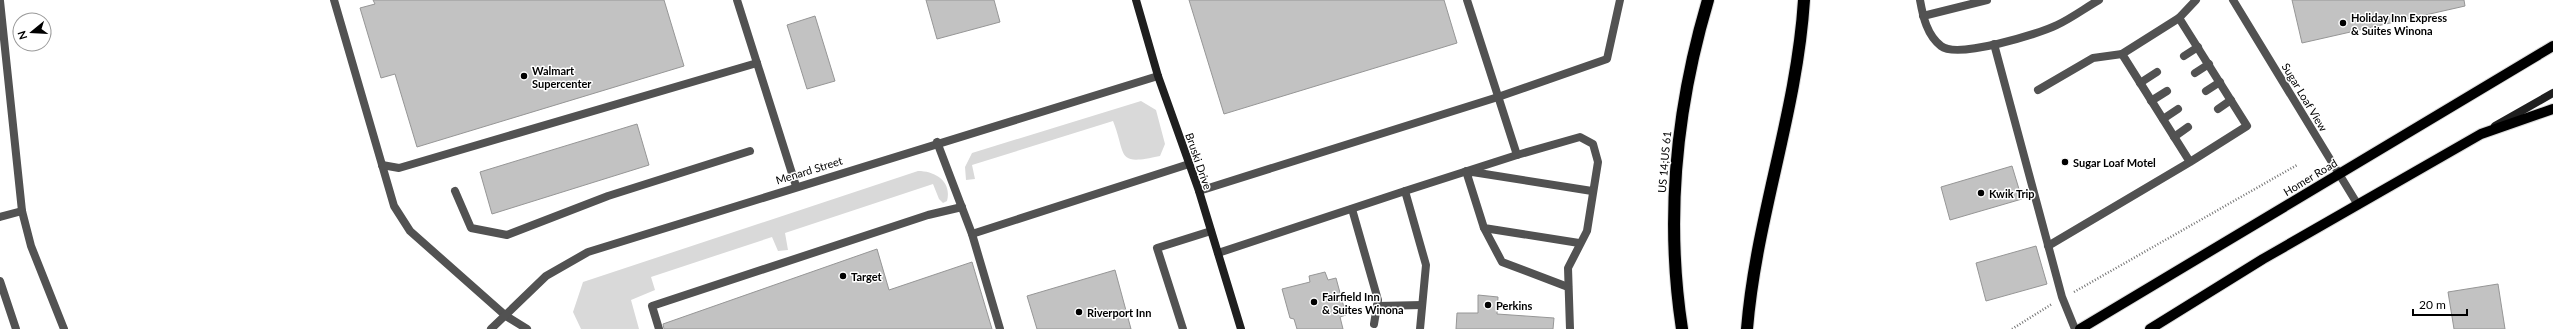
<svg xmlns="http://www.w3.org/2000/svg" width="2553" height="329" viewBox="0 0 2553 329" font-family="Lato,sans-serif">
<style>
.green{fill:#d9d9d9}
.building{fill:#c2c2c2;stroke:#969696}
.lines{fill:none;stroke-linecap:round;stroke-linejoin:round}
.primary-casing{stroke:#dbdbdb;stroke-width:12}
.highway-casing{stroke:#dbdbdb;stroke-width:14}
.path{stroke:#747474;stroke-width:2.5;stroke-dasharray:1 2;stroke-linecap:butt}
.lane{stroke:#525252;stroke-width:8}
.street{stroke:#525252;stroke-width:8}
.secondary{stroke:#1f1f1f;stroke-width:8}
.primary{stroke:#000;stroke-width:10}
.highway{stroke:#000;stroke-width:12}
.poi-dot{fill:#000;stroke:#fff;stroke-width:1.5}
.labels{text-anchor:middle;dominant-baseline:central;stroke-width:3;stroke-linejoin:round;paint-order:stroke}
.poi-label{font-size:11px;font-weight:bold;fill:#000;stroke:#fff;text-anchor:start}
.street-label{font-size:11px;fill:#000;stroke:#fff}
</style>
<rect width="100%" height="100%" fill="#fff"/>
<g class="green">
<path d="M 1141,101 L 1156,110 L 1165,144 L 1160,156 C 1115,166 1127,156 1113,121 L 972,165 L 975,179 L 966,180 L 965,167 L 972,153 Z"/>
<path d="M 918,171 C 936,171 952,182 947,201 L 943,203 L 939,199 L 933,184 L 785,233 L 788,250 L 778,251 L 772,237 L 651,277 L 655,290 L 631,300 L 639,329 L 581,329 L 573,312 L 583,282 Z"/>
</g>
<g class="building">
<polygon points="373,0 664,0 684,66 417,147 395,74 381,78 360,8 375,4"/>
<polygon points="926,0 994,0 1000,22 937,39"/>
<polygon points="1189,0 1444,0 1457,43 1224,114"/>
<polygon points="2292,0 2464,0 2465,6 2302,43"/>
<polygon points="815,16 835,81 807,89 787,25"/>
<polygon points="637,124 649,165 492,214 480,172"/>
<polygon points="2012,166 2022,199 1950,220 1941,187"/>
<polygon points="2036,246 2047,284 1986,301 1976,263"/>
<polygon points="877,249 889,290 972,262 992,329 664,329 663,324"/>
<polygon points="1115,270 1131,329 1037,329 1027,296"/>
<polygon points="1325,272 1328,280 1336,278 1346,315 1340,317 1343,329 1297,329 1294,319 1290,318 1282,289 1310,282 1309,276"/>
<polygon points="2498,284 2505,329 2454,329 2448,292"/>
<polygon points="1478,295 1498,297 1497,314 1554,318 1553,329 1456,329 1457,313 1478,313"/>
</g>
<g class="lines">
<defs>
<g id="primary">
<polyline points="2080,329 2553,46"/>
<polyline points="2150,329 2263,259 2481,134 2553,109"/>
</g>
<g id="highway">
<path d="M 1682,329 C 1665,218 1676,108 1708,0"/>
<path d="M 1747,329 C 1756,218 1797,112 1804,0"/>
</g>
</defs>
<use href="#primary" class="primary-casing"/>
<use href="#highway" class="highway-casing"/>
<g class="path">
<polyline points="2074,292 2297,165"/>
<polyline points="2012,329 2052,304"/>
</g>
<g class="lane">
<polyline points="334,0 394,206 410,231 506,316 527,329"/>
<polyline points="737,0 796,186"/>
<path d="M 1920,0 C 1923,17 1927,35 1941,46 C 1957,59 2039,34 2057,25 C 2072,18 2085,8 2099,0"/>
<polyline points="0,1 22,211 31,246 64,329"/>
<polyline points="1923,16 1987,0"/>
<polyline points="2179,18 2196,0"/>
<polyline points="1994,44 2062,297 2075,329"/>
<polyline points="2184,56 2198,47"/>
<polyline points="2195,73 2209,64"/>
<polyline points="2140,83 2157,72"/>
<polyline points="2038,90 2093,58 2122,54"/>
<polyline points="2206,91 2220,82"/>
<polyline points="2151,101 2167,91"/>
<polyline points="2218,109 2231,100"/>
<polyline points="2163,119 2178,109"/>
<polyline points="2174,137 2188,127"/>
<polyline points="937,142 972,234 1000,329"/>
<polyline points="1517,155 1580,137 1593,144 1598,162 1587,231 1568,268 1570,329"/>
<polyline points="382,165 399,168 757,63"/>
<polyline points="455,191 471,228 507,235 608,196 750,151"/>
<polyline points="1199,191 1498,97 1607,59 1620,0"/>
<polyline points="1405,191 1517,155 1467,0"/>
<polyline points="1352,209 1378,300 1374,324"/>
<polyline points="0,217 22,211"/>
<polyline points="1484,228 1502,262 1568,287"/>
<polyline points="972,234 1189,164"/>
<polyline points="1579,243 1484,228 1466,171 1592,191"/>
<polyline points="2048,246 2190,162 2122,54 2179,18 2247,126 2190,162"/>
<polyline points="1218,253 1405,191 1426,265 1420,329"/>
<polyline points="0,281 16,329"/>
<polyline points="1377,306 1422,305"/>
<polyline points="659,329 652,306 928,215 962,207"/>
<polyline points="1183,329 1157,248 1211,231"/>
</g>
<g class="street">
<polyline points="2233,0 2358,205"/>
<polyline points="491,329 546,276 588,252 1158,76"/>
</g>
<g class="secondary">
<polyline points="1136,0 1158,76 1199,191 1241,329"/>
<polyline points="2495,126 2553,93"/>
</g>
<use href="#primary" class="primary"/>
<use href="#highway" class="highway"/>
</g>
<g class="poi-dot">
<circle cx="2343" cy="23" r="4"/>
<circle cx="524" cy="76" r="4"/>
<circle cx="2065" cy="162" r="4"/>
<circle cx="1981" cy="193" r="4"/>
<circle cx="843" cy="276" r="4"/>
<circle cx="1314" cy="302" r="4"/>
<circle cx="1488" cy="305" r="4"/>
<circle cx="1079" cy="312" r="4"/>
</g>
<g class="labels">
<g class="poi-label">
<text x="2351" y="17">Holiday Inn Express<tspan x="2351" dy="13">&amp; Suites Winona</tspan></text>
<text x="532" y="70">Walmart<tspan x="532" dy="13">Supercenter</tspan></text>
<text x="2073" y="162">Sugar Loaf Motel</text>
<text x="1989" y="193">Kwik Trip</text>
<text x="851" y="276">Target</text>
<text x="1322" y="296">Fairfield Inn<tspan x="1322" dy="13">&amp; Suites Winona</tspan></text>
<text x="1496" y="305">Perkins</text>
<text x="1087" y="312">Riverport Inn</text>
</g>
<g class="street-label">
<text transform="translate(2305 97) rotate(59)">Sugar Loaf View</text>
<text transform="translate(1199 161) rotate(71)">Bruski Drive</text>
<text transform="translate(1664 162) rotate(-85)">US 14;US 61</text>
<text transform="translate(809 170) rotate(-17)">Menard Street</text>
<text transform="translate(2310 177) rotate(-31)">Homer Road</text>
</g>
</g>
<g transform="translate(32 32) rotate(252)"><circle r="19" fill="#ffffff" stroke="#999999"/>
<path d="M0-3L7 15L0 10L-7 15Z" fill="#000000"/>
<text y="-6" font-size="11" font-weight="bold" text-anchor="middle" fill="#000000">N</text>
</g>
<path d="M2413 309v6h54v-6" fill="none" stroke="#000000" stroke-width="2"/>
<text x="2419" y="309" font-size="12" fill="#000000" stroke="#ffffff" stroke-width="3" paint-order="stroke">20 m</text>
</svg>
